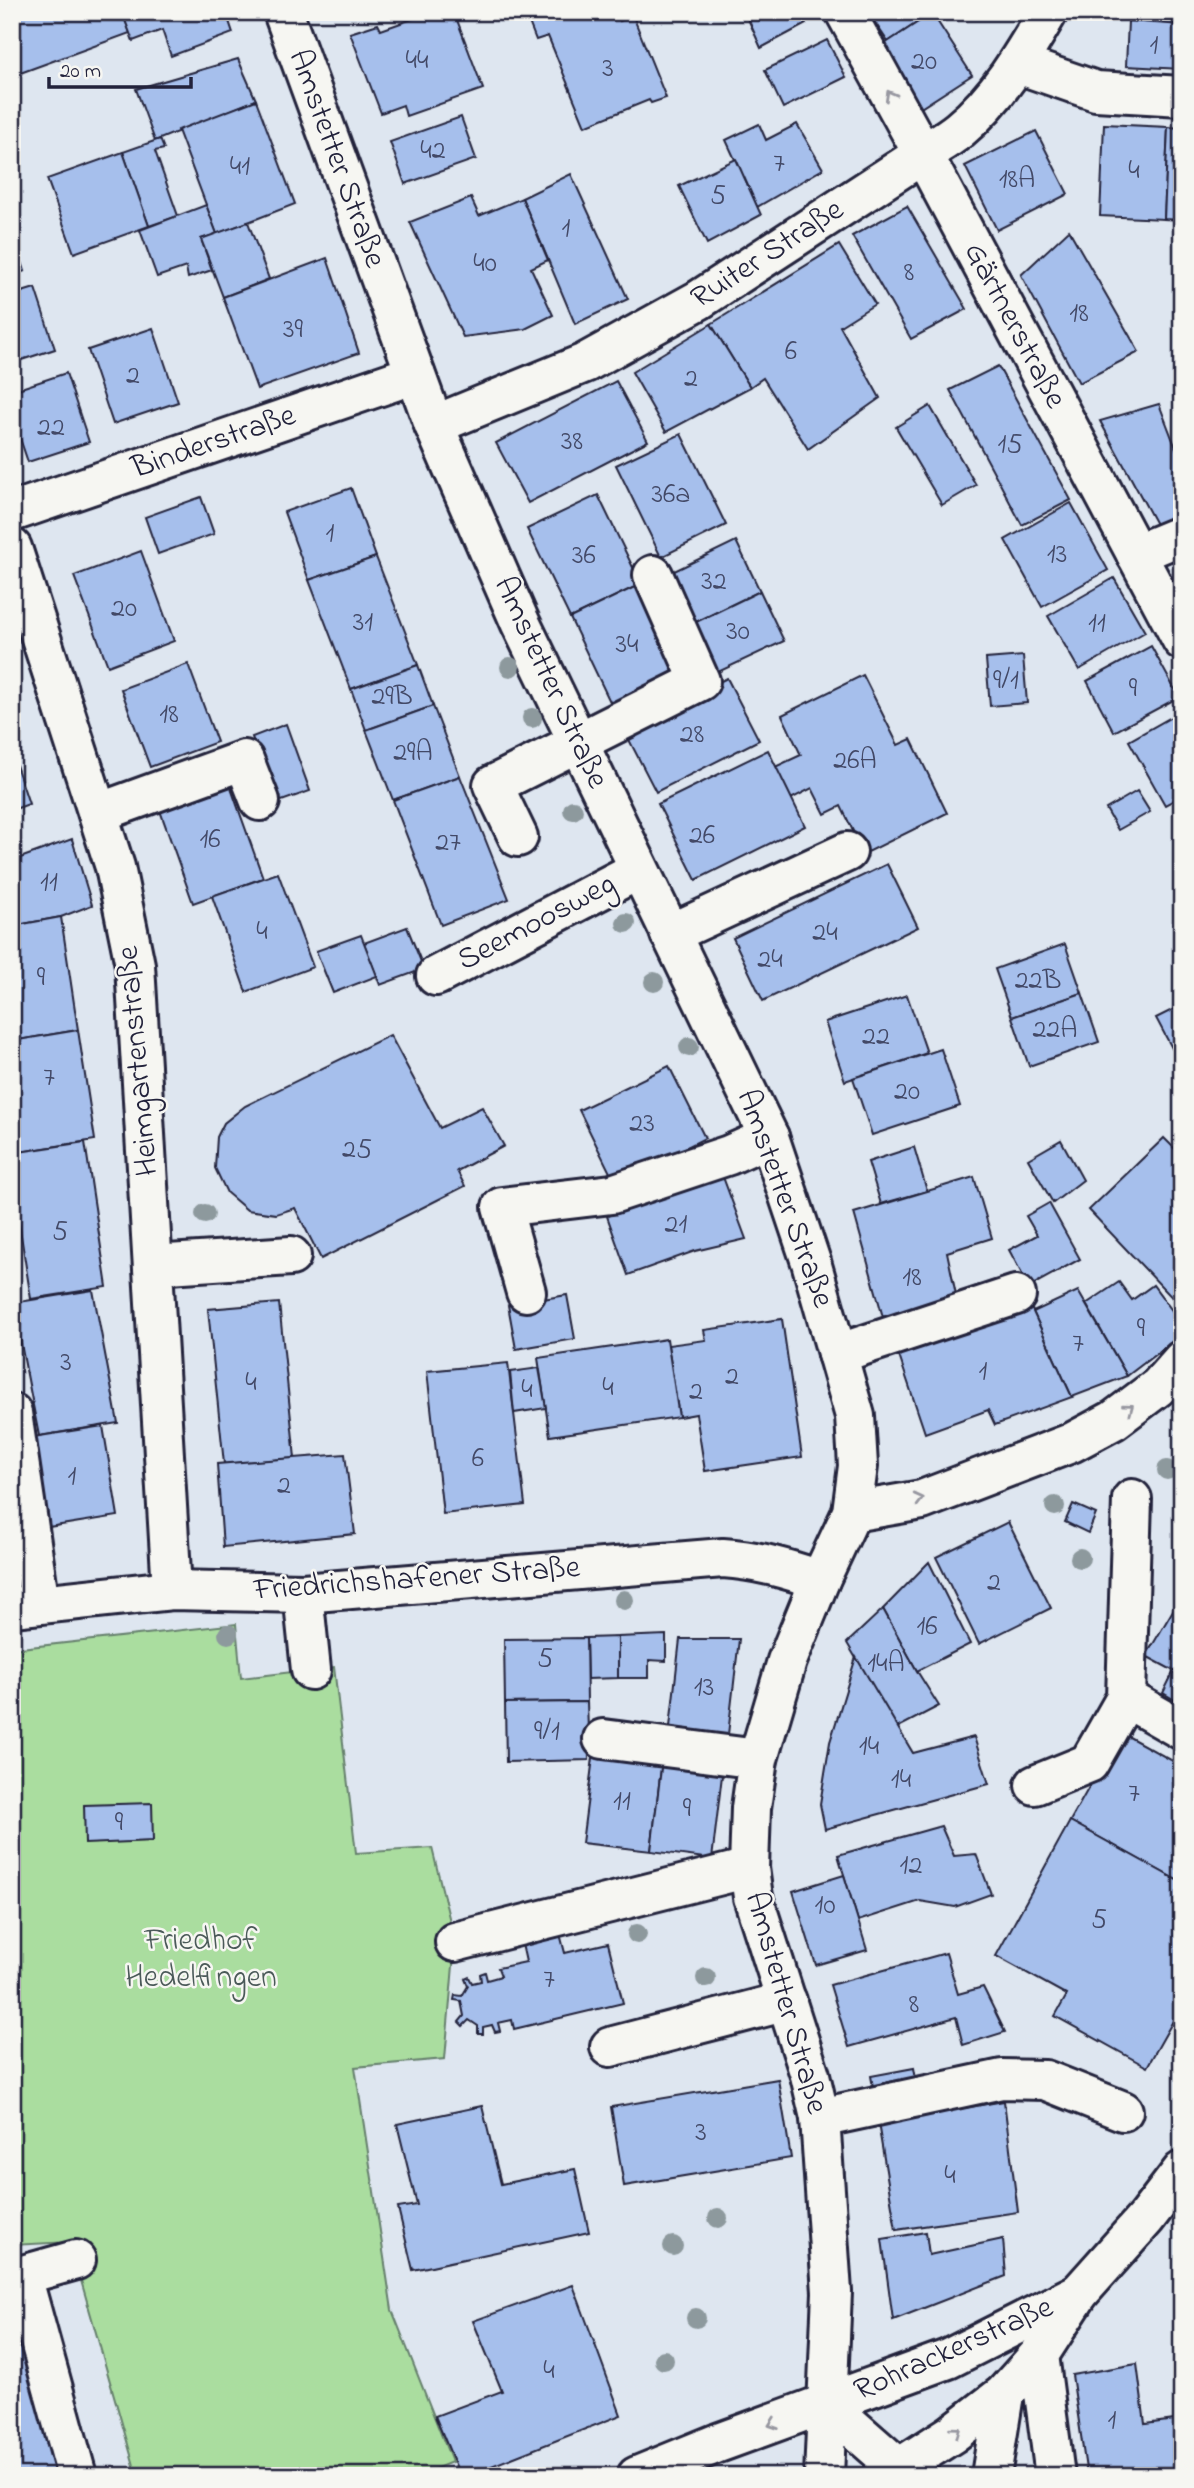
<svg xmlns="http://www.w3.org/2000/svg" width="1194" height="2488" viewBox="0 0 1194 2488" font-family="'Indie Flower',sans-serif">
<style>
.green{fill:#aadd9f;stroke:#66806d;stroke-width:2}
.building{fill:#a6bfec;stroke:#22223b;stroke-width:2}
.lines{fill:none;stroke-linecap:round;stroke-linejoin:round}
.minor-casing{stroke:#22223b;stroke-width:44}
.major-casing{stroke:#22223b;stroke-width:44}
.minor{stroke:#f6f6f2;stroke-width:38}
.major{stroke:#f6f6f2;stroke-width:38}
.tree{fill:#8d999d}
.oneway{stroke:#9797a0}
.labels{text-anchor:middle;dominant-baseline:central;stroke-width:5;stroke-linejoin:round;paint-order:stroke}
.number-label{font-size:28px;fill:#434967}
.street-label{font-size:32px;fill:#22223b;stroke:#f6f6f2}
.park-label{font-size:32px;fill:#4b5a59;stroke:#f6f6f2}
</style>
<rect width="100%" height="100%" fill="#dee6f0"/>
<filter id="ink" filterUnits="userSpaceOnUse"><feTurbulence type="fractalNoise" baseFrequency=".0143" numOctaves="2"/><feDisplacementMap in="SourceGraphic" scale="14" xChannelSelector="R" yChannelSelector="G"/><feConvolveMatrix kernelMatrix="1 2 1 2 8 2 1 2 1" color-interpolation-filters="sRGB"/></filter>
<g filter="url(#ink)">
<polygon class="green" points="236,1624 241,1678 334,1667 356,1853 432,1848 455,1942 445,2059 355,2067 392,2310 452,2462 418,2476 137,2476 70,2242 12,2245 12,1649"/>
<g class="building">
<polygon points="12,12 122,12 130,33 12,76"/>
<polygon points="122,12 226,12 233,33 171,56 162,30 133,41"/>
<polygon points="432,12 454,12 483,89 406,116 403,105 381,113 350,33 378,24 381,30"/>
<polygon points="525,12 616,12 620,21 633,16 666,98 651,103 649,100 585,126 548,36 536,40"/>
<polygon points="745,12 800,12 806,24 761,48"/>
<polygon points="868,12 931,12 932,13 888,42"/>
<polygon points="1129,12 1182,12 1182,25 1128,21"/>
<polygon points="932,13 972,75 916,111 877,49"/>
<polygon points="1128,21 1182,25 1182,69 1126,66"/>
<polygon points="827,40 846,77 783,108 765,70"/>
<polygon points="238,59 256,100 155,141 136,89"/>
<polygon points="256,100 295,204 217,234 178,130"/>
<polygon points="461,117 476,159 405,184 390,142"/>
<polygon points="759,124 766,140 797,124 823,169 757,207 726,140"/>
<polygon points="1104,124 1168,127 1164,219 1100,216"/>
<polygon points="1168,127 1182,128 1182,220 1164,219"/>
<polygon points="1036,131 1068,194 997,230 965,166"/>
<polygon points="160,139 164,149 155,151 178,216 149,226 123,152"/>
<polygon points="123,152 149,226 74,253 47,179"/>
<polygon points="736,159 761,215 707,244 679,186"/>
<polygon points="571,174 628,299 575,324 522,198"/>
<polygon points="471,198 479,216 522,198 548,260 531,268 553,315 525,329 463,337 410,222"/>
<polygon points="206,205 217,234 201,239 212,270 188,278 186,267 157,277 140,230"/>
<polygon points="907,206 967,309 911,339 852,236"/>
<polygon points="248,222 269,279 223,297 201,239"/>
<polygon points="1069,230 1139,352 1079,383 1021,275"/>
<polygon points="12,232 25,271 12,275"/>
<polygon points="839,245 875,304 840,326 880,398 808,449 763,378 750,387 711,324"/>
<polygon points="327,258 359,353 257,389 223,297"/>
<polygon points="35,288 55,349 12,363 12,295"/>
<polygon points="711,324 750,387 666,432 632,372"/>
<polygon points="153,328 178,402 113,424 88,350"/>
<polygon points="998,366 1071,500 1022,525 950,390"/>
<polygon points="66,373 89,442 28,462 12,415 12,391"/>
<polygon points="616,381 648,441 528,503 496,443"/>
<polygon points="1159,404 1182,464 1182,516 1158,528 1100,421"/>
<polygon points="930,406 976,485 942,505 896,427"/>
<polygon points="681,434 726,525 661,557 616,465"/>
<polygon points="351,488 376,557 309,580 284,512"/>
<polygon points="598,495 641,584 570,618 527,529"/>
<polygon points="201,497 214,534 158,554 145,517"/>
<polygon points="1071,503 1108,570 1042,607 1005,540"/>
<polygon points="736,541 760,591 692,624 668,574"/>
<polygon points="141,551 174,641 108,666 74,576"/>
<polygon points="376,557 418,665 351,689 309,580"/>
<polygon points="1114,578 1145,632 1079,670 1048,616"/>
<polygon points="641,584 683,672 612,706 570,618"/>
<polygon points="760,591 784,641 716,673 692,624"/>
<polygon points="1151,646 1179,697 1114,732 1087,681"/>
<polygon points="1023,656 1027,703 990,706 986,659"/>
<polygon points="188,664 217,742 150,767 121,689"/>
<polygon points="418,665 433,706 366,730 351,689"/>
<polygon points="863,675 898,745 911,739 947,813 864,854 841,806 825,814 812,788 791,799 775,767 801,755 782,715"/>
<polygon points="727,678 759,740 656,792 624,730"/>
<polygon points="433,706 460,776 393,800 366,730"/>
<polygon points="1182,711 1182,796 1165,805 1129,741"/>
<polygon points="286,724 310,791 276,803 252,737"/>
<polygon points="768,750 805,826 696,880 658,804"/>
<polygon points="15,762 29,804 12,810 12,763"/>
<polygon points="460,776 509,899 441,925 393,800"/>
<polygon points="227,777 263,878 193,903 157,802"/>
<polygon points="1137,791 1150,812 1118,830 1106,809"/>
<polygon points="72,839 92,905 61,917 12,926 12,861"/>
<polygon points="887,864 918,927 763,1001 733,938"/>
<polygon points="278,873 313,967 246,992 212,896"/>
<polygon points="61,917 78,1030 12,1041 12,926"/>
<polygon points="407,927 424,969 380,985 364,943"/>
<polygon points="361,935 377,976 333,993 316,951"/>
<polygon points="1065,944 1082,993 1012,1017 995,969"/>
<polygon points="1082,993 1099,1042 1029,1066 1012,1017"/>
<polygon points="907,995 927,1053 845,1081 825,1022"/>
<polygon points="1182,1005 1182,1048 1174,1052 1156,1018"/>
<polygon points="78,1030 95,1140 19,1152 12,1115 12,1041"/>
<polygon points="390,1035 440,1128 482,1107 504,1146 457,1171 465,1186 321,1259 295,1208 276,1214 247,1210 227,1193 215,1168 217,1137 224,1123 245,1106"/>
<polygon points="941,1049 960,1106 872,1135 853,1078"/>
<polygon points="669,1066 705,1138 615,1183 579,1110"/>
<polygon points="1164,1138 1182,1156 1182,1308 1089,1210"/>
<polygon points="1061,1140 1083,1180 1053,1203 1028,1159"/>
<polygon points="85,1142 107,1287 31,1299 12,1178 12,1153"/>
<polygon points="914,1147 927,1191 881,1204 868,1162"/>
<polygon points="723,1177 746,1239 695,1251 628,1275 607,1216"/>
<polygon points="974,1177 992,1238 947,1252 958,1304 886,1328 854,1213"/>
<polygon points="1049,1203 1080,1259 1029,1287 1009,1250 1037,1235 1026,1216"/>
<polygon points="1119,1282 1132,1300 1153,1285 1182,1324 1182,1334 1127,1376 1086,1304"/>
<polygon points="93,1290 118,1423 39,1436 13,1303"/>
<polygon points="1078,1291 1127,1376 1072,1397 1033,1312"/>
<polygon points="567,1295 575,1339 516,1349 508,1305"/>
<polygon points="279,1303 295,1458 224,1464 208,1309"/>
<polygon points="1029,1303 1072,1397 995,1425 988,1410 925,1433 896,1347"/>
<polygon points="782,1319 802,1457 705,1471 696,1414 679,1417 668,1345 706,1340 704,1330"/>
<polygon points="667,1339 679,1417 550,1436 538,1358"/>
<polygon points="508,1363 525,1505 443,1514 427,1371"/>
<polygon points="539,1368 546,1408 514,1413 510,1372"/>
<polygon points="103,1426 118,1516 42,1528 27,1438"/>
<polygon points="345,1454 355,1534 223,1547 217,1464"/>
<polygon points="1073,1504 1096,1514 1088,1533 1065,1522"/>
<polygon points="1008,1522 1051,1608 979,1644 936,1557"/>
<polygon points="929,1562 970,1644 917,1671 883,1609"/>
<polygon points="1182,1595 1182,1704 1163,1693 1174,1671 1146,1656"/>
<polygon points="883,1609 917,1671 939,1706 897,1728 847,1643"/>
<polygon points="666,1635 666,1661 649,1660 649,1678 618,1678 618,1637"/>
<polygon points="618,1637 618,1678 587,1679 586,1638"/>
<polygon points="586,1638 587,1702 505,1703 504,1639"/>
<polygon points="680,1639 739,1639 727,1743 669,1736"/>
<polygon points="856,1657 913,1753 974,1737 989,1784 825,1829 820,1804 830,1742"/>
<polygon points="587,1702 589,1760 506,1762 505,1703"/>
<polygon points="1120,1732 1182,1766 1182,1883 1070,1821"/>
<polygon points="594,1750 662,1760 651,1851 582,1843"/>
<polygon points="662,1760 723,1767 712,1859 651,1851"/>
<polygon points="152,1803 153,1841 85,1844 84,1805"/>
<polygon points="1070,1821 1182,1883 1182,2005 1147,2067 1055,2016 1067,1995 996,1956"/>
<polygon points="941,1826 954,1856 976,1854 991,1894 955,1907 920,1901 858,1921 838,1855"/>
<polygon points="844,1875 867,1950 816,1965 793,1891"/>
<polygon points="558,1926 565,1953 608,1943 623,2003 514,2029 512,2020 498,2023 500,2031 495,2032 492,2025 483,2027 483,2034 478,2034 478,2026 469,2020 463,2026 459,2022 464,2016 461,2001 454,2000 455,1995 462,1996 468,1986 465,1979 469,1977 472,1983 481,1981 480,1974 485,1972 487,1980 501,1976 498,1968 526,1962 520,1935"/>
<polygon points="946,1953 958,1994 983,1987 1005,2032 963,2045 956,2017 849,2047 830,1985"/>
<polygon points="914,2068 917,2085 874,2092 871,2076"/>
<polygon points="778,2079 791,2158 624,2186 611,2107"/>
<polygon points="1004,2101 1018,2212 896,2230 878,2123"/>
<polygon points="482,2106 501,2184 575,2169 589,2232 413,2270 398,2208 417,2205 397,2124"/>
<polygon points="926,2232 929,2255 1003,2239 1006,2276 893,2320 882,2239"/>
<polygon points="573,2285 621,2415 466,2476 460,2476 435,2416 502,2391 473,2321"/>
<polygon points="12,2305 61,2476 12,2476"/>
<polygon points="1137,2364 1145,2424 1182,2419 1182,2476 1087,2476 1072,2375"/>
</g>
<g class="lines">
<defs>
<g id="minor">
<polyline points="283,12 434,425 520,622 769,1137 811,1262 855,1416 858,1466 852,1512 820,1580 787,1661 758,1759 751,1808 749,1868 753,1897 810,2075 820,2118 832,2292 824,2476"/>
<polyline points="845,12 923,154 1182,640"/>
<polyline points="1018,64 1096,91 1182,96"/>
<path d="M 434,425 L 585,363 L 699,300 L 923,154 C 935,146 948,139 959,130 C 998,98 1023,55 1048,12"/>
<polyline points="12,512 415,374"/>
<polyline points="12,548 115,867 135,965 172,1590"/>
<polyline points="1136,554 1182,535"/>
<polyline points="98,813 244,760 260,801"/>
<polyline points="518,837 493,785 700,681 653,575"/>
<polyline points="670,934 847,852"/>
<polyline points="436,976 638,870"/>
<polyline points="153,1265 291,1256"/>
<polyline points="526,1292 502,1207 612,1194 729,1155 769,1137"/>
<polyline points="837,1354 1016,1295"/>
<polyline points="12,1413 40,1604"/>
<polyline points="852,1512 922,1500 1071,1443 1114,1420 1158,1387 1182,1360"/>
<polyline points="303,1593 311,1670"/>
<path d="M 12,1607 L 172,1590 L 303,1593 L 723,1558 C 757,1560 787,1569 820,1580"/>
<polyline points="1126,1698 1182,1730"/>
<polyline points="603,1739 758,1759"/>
<polyline points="1035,1785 1089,1763 1126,1698 1132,1499"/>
<polyline points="455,1942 749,1868"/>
<polyline points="610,2047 787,2001"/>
<polyline points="820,2118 1002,2079 1045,2080 1123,2111"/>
<polyline points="22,2276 77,2476"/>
<polyline points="12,2278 76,2260"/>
<polyline points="1039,2355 1055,2476"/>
<polyline points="827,2405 899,2468 904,2476"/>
<polyline points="991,2476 1004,2394"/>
</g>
<g id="major">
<polyline points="637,2476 718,2443 948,2359 1079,2293"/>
<polyline points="882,2476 899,2468 952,2434 1004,2394 1039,2355 1079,2293 1146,2218 1182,2171"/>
</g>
</defs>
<use href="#minor" class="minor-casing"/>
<use href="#major" class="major-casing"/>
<use href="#minor" class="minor"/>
<use href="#major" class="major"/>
</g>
<g class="tree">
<circle cx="510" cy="667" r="10"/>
<circle cx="532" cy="718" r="10"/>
<circle cx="573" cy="810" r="10"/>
<circle cx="626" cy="923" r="10"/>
<circle cx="654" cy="982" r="10"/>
<circle cx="689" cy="1047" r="10"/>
<circle cx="205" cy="1214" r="10"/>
<circle cx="1167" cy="1470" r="10"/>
<circle cx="1055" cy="1506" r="10"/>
<circle cx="1080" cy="1558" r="10"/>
<circle cx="624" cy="1600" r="10"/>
<circle cx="228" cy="1634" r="10"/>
<circle cx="637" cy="1934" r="10"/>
<circle cx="706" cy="1978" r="10"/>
<circle cx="718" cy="2218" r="10"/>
<circle cx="673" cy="2246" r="10"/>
<circle cx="696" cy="2318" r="10"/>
<circle cx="664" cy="2360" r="10"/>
</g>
<defs><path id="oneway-chevron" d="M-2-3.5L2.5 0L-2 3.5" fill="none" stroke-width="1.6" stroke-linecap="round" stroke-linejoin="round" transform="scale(1.75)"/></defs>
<g class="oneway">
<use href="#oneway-chevron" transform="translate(890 95) rotate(-119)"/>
<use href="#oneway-chevron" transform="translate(1129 1408) rotate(-37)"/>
<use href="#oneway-chevron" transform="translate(919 1499) rotate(-14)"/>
<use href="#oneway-chevron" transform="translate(773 2424) rotate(161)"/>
<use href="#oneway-chevron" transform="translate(956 2431) rotate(-36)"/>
</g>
</g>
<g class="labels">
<g class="number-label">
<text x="1154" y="46">1</text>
<text x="417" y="61">44</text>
<text x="924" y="62">20</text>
<text x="608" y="69">3</text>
<text x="433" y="151">42</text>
<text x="779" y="164">7</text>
<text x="240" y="167">41</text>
<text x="1134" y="171">4</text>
<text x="1017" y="180">18A</text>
<text x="718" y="196">5</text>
<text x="566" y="229">1</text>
<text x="485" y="264">40</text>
<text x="909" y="273">8</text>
<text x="1079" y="314">18</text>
<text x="293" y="330">39</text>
<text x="791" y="352">6</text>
<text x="133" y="376">2</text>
<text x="691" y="379">2</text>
<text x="51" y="428">22</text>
<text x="572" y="442">38</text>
<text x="1010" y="445">15</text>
<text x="671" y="495">36a</text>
<text x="330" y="534">1</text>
<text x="1057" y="555">13</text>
<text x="584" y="556">36</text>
<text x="714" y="582">32</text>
<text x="124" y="609">20</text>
<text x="363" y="623">31</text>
<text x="1097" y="624">11</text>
<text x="738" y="632">30</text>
<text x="627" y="645">34</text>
<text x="1006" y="681">9/1</text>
<text x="1133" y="689">9</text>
<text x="392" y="697">29B</text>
<text x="169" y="715">18</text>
<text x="692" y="735">28</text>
<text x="413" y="753">29A</text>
<text x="855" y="761">26A</text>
<text x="702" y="836">26</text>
<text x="210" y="840">16</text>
<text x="448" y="843">27</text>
<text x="49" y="883">11</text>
<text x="262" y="932">4</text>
<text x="825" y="933">24</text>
<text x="770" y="960">24</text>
<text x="41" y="978">9</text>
<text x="1038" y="981">22B</text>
<text x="1055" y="1030">22A</text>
<text x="876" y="1037">22</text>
<text x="49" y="1078">7</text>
<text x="907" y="1092">20</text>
<text x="642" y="1124">23</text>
<text x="357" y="1150">25</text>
<text x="676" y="1225">21</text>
<text x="60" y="1232">5</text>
<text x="912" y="1278">18</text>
<text x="1141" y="1329">9</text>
<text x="1078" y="1344">7</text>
<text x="66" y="1363">3</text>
<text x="983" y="1372">1</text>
<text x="732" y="1377">2</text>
<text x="251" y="1383">4</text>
<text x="608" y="1388">4</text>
<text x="527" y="1390">4</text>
<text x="696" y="1392">2</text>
<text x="478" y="1459">6</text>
<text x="72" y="1477">1</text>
<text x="284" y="1486">2</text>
<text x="994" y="1583">2</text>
<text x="927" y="1627">16</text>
<text x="545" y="1659">5</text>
<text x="886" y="1664">14A</text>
<text x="704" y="1688">13</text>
<text x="547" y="1732">9/1</text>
<text x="869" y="1747">14</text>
<text x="901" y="1780">14</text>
<text x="1134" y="1794">7</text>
<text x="622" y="1802">11</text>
<text x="687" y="1809">9</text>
<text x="119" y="1823">9</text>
<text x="911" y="1866">12</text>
<text x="825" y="1906">10</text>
<text x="1099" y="1920">5</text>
<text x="549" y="1980">7</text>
<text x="914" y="2005">8</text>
<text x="701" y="2133">3</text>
<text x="950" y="2176">4</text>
<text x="549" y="2371">4</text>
<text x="1112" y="2421">1</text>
</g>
<g class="street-label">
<text transform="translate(336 159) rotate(70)">Amstetter Straße</text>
<text transform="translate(768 255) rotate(-33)">Ruiter Straße</text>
<text transform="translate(1014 326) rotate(62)">Gärtnerstraße</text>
<text transform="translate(214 443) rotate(-19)">Binderstraße</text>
<text transform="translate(550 683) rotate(65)">Amstetter Straße</text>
<text transform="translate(537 923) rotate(-28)">Seemoosweg</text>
<text transform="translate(139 1061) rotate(-95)">Heimgartenstraße</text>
<text transform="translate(784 1199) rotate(70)">Amstetter Straße</text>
<text transform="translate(417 1580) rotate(-4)">Friedrichshafener Straße</text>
<text transform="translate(785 2003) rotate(74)">Amstetter Straße</text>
<text transform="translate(954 2350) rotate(-24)">Rohrackerstraße</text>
</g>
<g class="park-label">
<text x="201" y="1941">Friedhof<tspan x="201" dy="37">Hedelfingen</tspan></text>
</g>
</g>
<rect width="1194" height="2488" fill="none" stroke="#f6f6f2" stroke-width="42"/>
<rect x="21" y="21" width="1152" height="2446" fill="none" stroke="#22223b" stroke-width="2.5" filter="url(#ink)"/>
<path d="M49 77v10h142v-10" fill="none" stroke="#22223b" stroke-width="3.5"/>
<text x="60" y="77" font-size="21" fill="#22223b" stroke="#f6f6f2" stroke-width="5" paint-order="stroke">20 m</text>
</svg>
